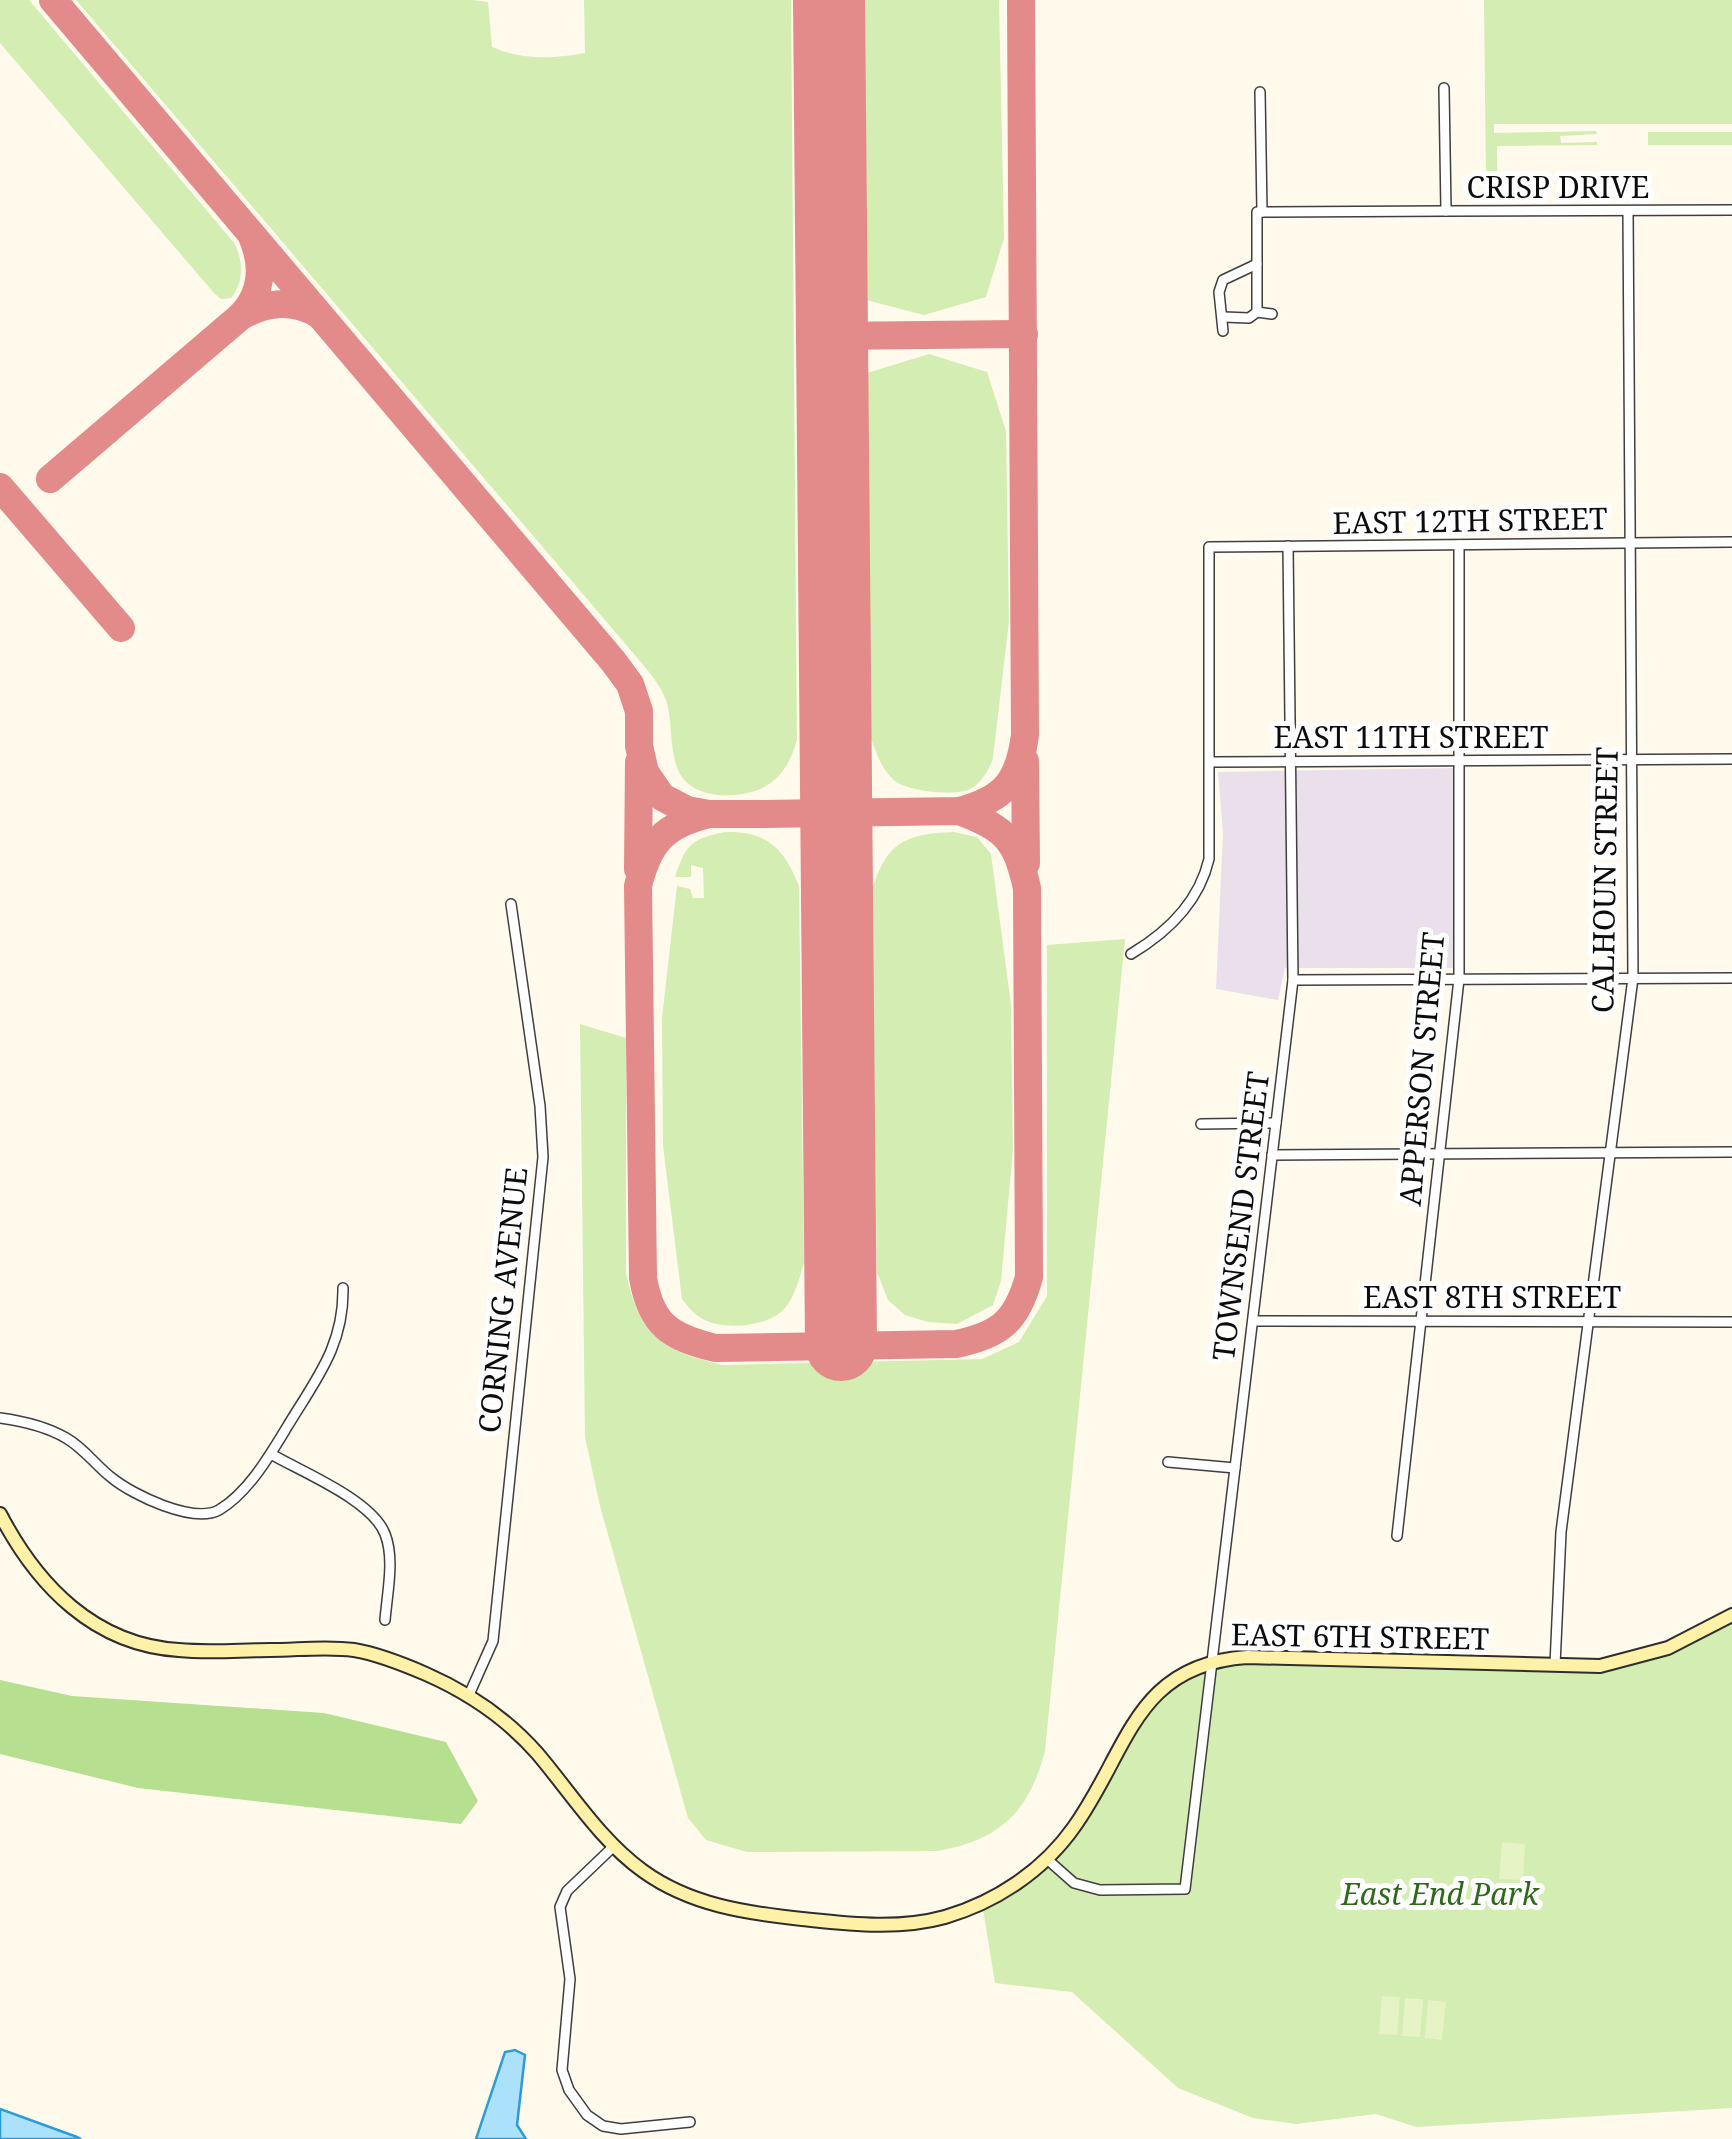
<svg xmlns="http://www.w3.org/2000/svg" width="1732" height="2139" viewBox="0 0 1732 2139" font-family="'Noto Serif',serif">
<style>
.industrial{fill:#eae0ec}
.green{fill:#d3edb2}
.forest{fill:#b7df90}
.pitch{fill:#e5f3c5}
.water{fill:#ace1fb;stroke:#2d9bd8;stroke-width:2.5}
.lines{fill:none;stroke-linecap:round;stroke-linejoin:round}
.taxiway{stroke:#e38a8a;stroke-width:28}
.runway{stroke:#e38a8a;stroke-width:72}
.street-casing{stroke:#3f3f3f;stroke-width:12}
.secondary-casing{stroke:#2e2e2e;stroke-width:16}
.street{stroke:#fff;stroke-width:9}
.secondary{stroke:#fff1a7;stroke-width:12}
.labels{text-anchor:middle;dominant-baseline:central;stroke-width:10;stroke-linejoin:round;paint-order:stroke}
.street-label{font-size:30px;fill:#0c0c0c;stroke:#fff}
.park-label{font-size:30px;font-style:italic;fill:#2c6918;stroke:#fff}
</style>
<rect width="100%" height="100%" fill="#fffaec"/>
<polygon class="industrial" points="1454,768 1454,968 1285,968 1278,1000 1216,989 1223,833 1218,772"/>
<g class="green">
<path d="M 0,0 L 29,0 L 235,244 C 243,262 244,281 231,298 L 221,299 L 214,293 L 0,43 Z"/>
<path d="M 76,0 L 472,0 L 488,2 L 492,47 C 522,60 553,59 585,53 L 584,0 L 791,0 L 797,739 C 791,763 779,783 755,791 C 730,799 690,798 678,770 C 669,749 673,722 666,700 C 660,685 650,673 640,661 Z"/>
<polygon points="864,0 999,0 1004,238 986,297 924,315 866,300"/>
<polygon points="1484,0 1732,0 1732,124 1494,124 1494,133 1596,131 1597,134 1560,136 1561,143 1597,142 1597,145 1497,146 1497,188 1486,187"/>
<rect x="1648" y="132" width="84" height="13"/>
<path d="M 929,354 L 987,372 L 1006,431 L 1009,621 L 993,758 C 990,768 981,784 970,789 C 955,797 906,791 894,780 C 881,769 877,754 871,739 L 867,373 Z"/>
<path d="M 725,832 C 767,831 784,848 799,886 L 804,1263 C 799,1279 794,1301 781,1312 C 762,1328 718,1331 698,1316 C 692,1312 687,1305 682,1299 L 663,1146 L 662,1018 L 677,886 L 690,889 L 693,898 L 704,898 L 703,868 L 691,865 L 691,877 L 675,877 C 686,845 690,839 725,832 Z"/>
<path d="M 954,832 L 977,837 L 991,854 L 1011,1005 L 1013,1149 L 1001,1281 L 993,1305 L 957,1324 L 928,1322 L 905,1315 L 888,1300 L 877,1272 L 871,893 C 886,843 903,834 954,832 Z"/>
<path d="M 1125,939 L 1045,1751 C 1029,1812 1000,1840 937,1851 L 747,1852 L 706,1840 L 688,1818 L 600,1506 L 585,1437 L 580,1024 L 626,1038 L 626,1273 C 640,1337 661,1350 722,1365 L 982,1359 L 1019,1342 L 1047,1296 L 1047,945 Z"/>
<polygon points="1732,1615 1732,2108 1416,2127 1376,2114 1296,2124 1253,2118 1178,2088 1072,1992 995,1983 982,1903 1048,1859 1147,1702 1214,1659 1555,1665 1627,1659"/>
</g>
<polygon class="forest" points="0,1680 72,1696 324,1713 446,1742 478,1801 461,1824 138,1788 0,1754"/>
<g class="pitch">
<polygon points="1502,1842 1525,1844 1523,1880 1499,1879"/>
<polygon points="1382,1996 1400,1997 1397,2035 1379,2034"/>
<polygon points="1405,1998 1423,1999 1420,2037 1402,2036"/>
<polygon points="1428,2000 1446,2002 1442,2040 1425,2038"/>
</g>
<g class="water">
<polygon points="515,2050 525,2055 517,2125 526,2139 476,2139 505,2052"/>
<polygon points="0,2109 77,2137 81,2139 0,2139"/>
</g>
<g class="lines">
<g class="taxiway">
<path d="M 53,0 L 613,661 L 630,684 L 639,711 L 639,746 L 645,772 L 662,797 L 687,810 L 709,814 L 763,814 L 959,811 C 1005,799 1019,781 1025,735 L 1021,0"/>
<path d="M 241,316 C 262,294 264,266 253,239"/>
<polyline points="831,336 1024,334"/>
<path d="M 50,479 L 241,316 C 267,302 292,299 318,314"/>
<polyline points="0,487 121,628"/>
<polyline points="1025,761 1026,863"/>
<path d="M 709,814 C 665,825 649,841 638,886 L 643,1278 C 651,1325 670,1337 715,1348 L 956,1344 C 1000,1335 1017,1321 1029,1277 L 1027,888 C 1016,839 1006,829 959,811"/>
<polyline points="638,869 639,762"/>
</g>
<polyline class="runway" points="829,0 841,1345"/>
<defs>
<g id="street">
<polyline points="1444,88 1446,211 1732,210"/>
<polyline points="1260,92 1262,212"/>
<polyline points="1257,312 1257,212 1446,211"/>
<polyline points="1224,317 1249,318 1257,312 1272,314"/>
<polyline points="1223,331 1219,292 1223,280 1257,264"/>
<polyline points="1211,762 1732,759"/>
<path d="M 1131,954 C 1168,932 1199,902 1209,859 L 1209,547 L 1732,542"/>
<polyline points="1293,980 1732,978"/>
<polyline points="1201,1124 1276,1123"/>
<polyline points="1272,1155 1732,1152"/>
<polyline points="1253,1321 1732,1322"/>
<path d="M 0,1418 C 22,1421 47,1427 66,1438 C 84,1448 96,1466 112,1478 C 133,1495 193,1524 219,1510 C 248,1493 270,1455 287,1427 C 316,1379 344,1346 343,1288"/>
<path d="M 271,1454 C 302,1472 372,1500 385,1534 C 395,1559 387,1594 385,1620"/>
<polyline points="1168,1462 1235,1468"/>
<polyline points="1397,1536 1459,979 1459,545"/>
<polyline points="1555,1665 1561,1532 1633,978 1628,211"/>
<polyline points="468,1697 493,1641 543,1157 540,1106 511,904"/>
<polyline points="614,1846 567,1891 560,1907 570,1979 562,2070 569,2090 587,2115 603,2126 621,2129 690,2122"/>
<polyline points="1048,1860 1074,1883 1100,1890 1185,1889 1293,980 1288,546"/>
</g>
<path id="secondary" d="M 0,1514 C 37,1585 94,1645 179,1650 C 209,1653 240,1650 270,1650 C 297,1650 327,1646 354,1650 C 378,1654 403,1664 426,1674 C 467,1692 507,1719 537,1753 C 571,1793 600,1840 643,1871 C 690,1905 746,1913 802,1919 C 850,1924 898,1930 945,1917 C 996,1902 1043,1871 1074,1827 C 1129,1750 1134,1665 1247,1657 L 1600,1666 L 1668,1648 L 1732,1615"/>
</defs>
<use href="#street" class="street-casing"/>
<use href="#secondary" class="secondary-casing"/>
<use href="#street" class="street"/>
<use href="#secondary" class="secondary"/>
</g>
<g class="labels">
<g class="street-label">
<text x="1558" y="186">CRISP DRIVE</text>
<text transform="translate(1470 520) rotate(-1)">EAST 12TH STREET</text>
<text x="1411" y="736">EAST 11TH STREET</text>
<text transform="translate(1604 880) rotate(-89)">CALHOUN STREET</text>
<text transform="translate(1421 1069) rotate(-85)">APPERSON STREET</text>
<text transform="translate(1240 1216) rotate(-83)">TOWNSEND STREET</text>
<text x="1492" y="1296">EAST 8TH STREET</text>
<text transform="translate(502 1300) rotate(-84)">CORNING AVENUE</text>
<text transform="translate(1360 1636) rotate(1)">EAST 6TH STREET</text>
</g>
<g class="park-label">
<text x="1440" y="1893">East End Park</text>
</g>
</g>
</svg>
